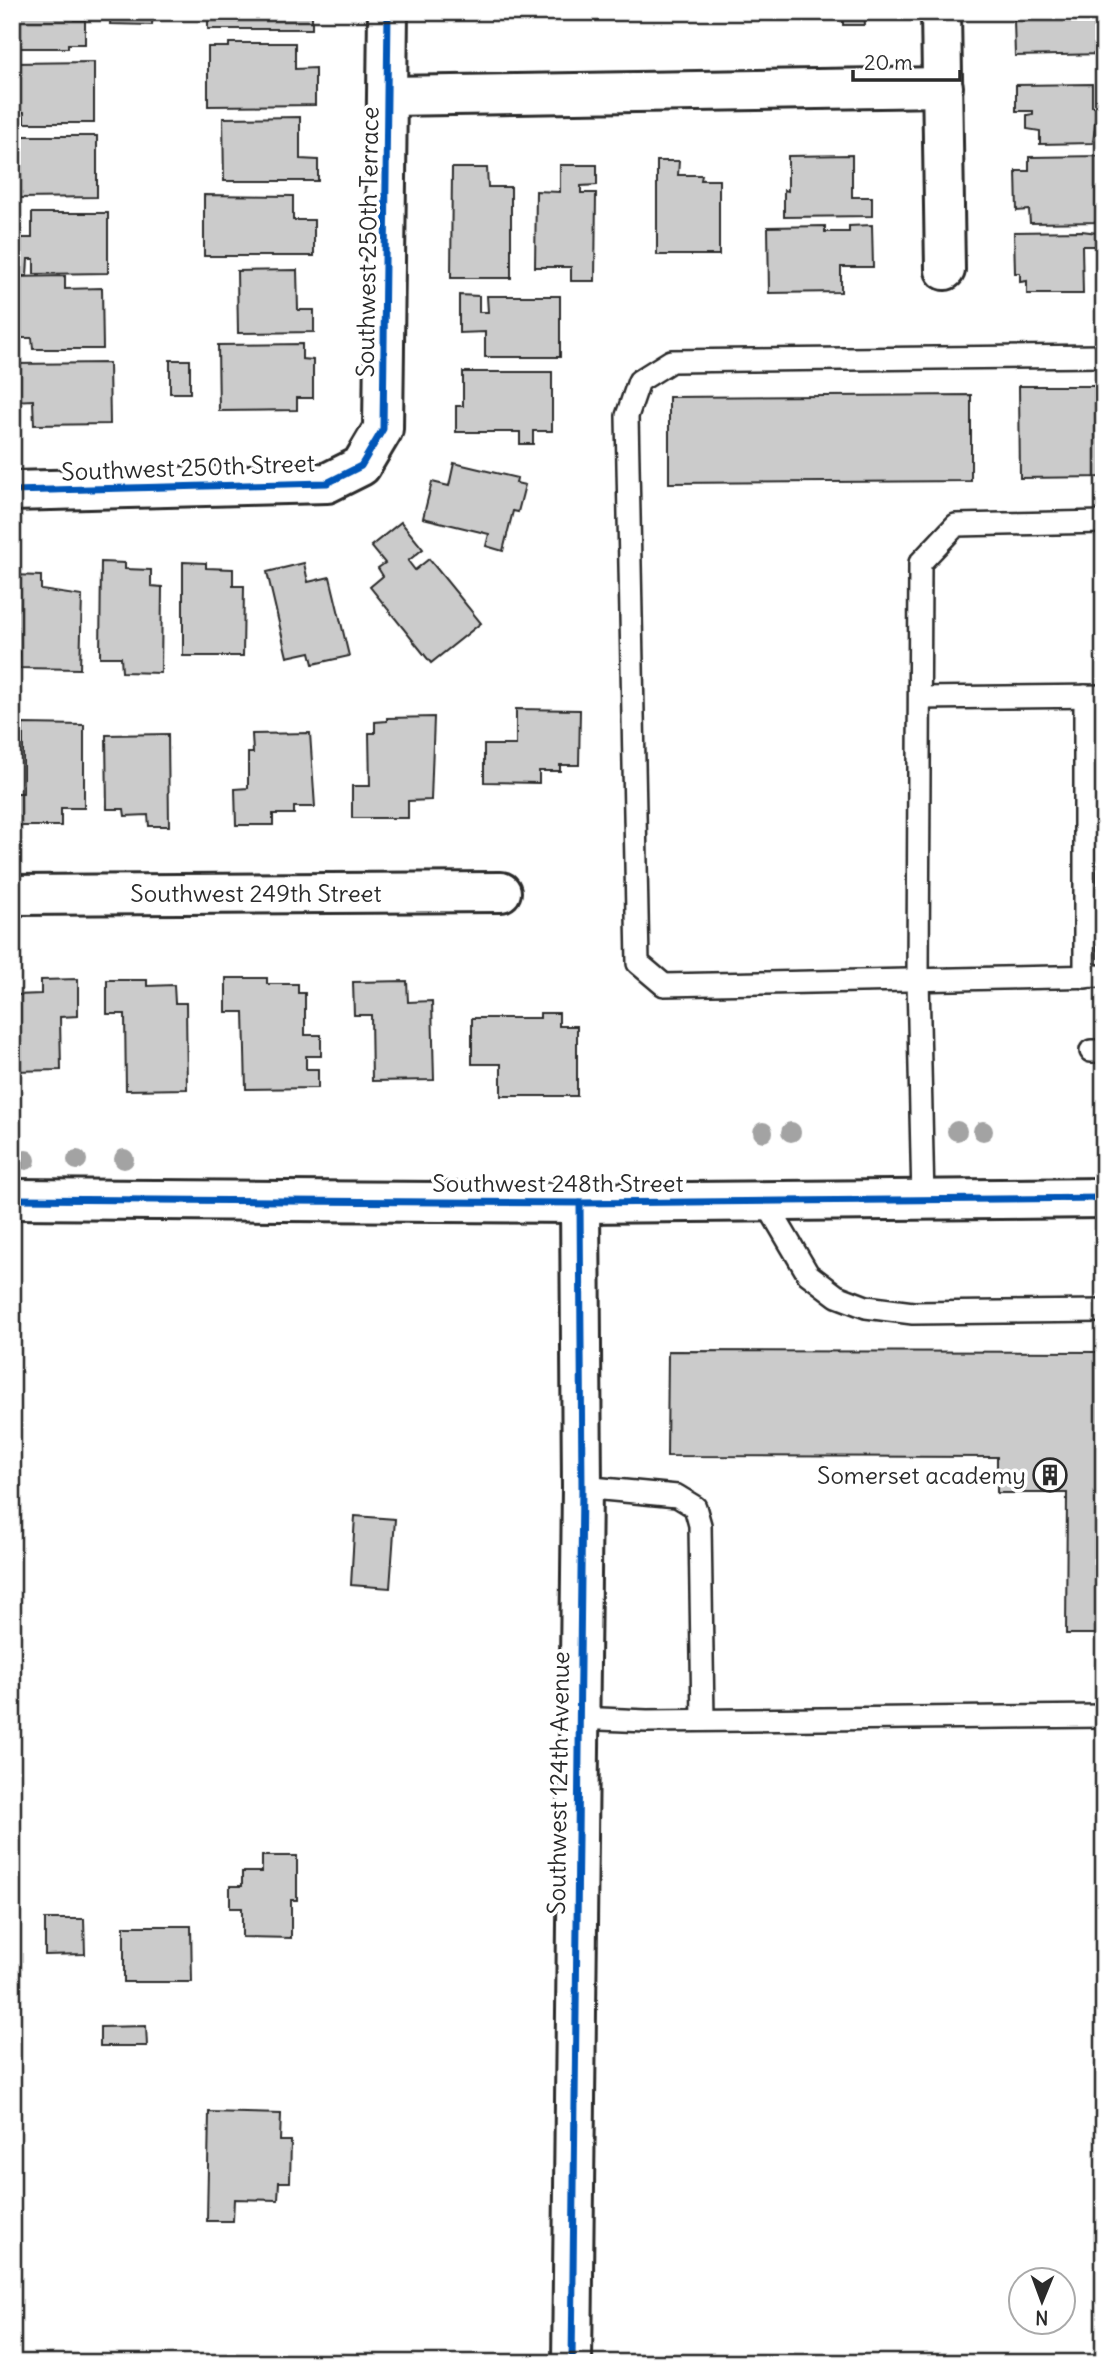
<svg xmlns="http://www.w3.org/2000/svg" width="1116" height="2375" viewBox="0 0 1116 2375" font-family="Delius,sans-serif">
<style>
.building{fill:#cbcbcb;stroke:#2b2b2b;stroke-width:2}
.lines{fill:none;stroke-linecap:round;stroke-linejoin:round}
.service-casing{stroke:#2b2b2b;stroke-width:26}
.minor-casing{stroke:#2b2b2b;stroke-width:44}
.tertiary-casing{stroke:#2b2b2b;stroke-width:44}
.service{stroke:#fff;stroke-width:21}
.minor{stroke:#fff;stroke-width:38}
.tertiary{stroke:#fff;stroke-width:38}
.cycleway-casing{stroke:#fff;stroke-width:11}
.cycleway{stroke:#0057b8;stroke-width:7}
.tree{fill:#a3a3a3}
.labels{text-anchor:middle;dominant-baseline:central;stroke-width:7;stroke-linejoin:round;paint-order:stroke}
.street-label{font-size:24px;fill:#2b2b2b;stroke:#fff}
.poi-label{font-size:24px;fill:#2b2b2b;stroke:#fff;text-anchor:end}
</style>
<rect width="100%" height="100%" fill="#fff"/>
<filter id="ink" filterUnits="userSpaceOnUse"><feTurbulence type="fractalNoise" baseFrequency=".0143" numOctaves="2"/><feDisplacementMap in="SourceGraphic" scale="14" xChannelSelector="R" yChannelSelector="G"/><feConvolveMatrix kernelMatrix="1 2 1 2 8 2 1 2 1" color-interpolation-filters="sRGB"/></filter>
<g filter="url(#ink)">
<g class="building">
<polygon points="12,12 74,12 74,20 85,20 85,44 68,44 68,48 12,48"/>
<polygon points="111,12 153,12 152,25 110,24"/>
<rect x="208" y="12" width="104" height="17"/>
<polygon points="451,12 473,12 473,18 451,19"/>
<rect x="527" y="12" width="37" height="7"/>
<polygon points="601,12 624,12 624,19 601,20"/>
<polygon points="843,12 864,12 865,25 843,25"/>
<polygon points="1033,12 1097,12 1097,30 1102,30 1103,54 1015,56 1014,20 1033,20"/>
<polygon points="229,43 295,43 295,69 315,68 315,105 208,106 208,47 229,47"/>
<polygon points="94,62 94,123 24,123 24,112 12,112 12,63"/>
<polygon points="1092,84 1092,106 1097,106 1093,143 1040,144 1040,131 1027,129 1027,115 1033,114 1033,111 1016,111 1016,85"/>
<polygon points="300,117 300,159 318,160 318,181 224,181 223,118"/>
<polygon points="12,136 97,136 97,197 20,198 19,180 13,180"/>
<polygon points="852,155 852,197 872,197 872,216 784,217 784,190 788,191 788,156"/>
<polygon points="1102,156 1103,222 1030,223 1029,210 1017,211 1016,171 1029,171 1029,157"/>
<polygon points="657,161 679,161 678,175 702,175 701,180 719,180 719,255 657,255"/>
<polygon points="560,165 597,165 597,185 581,186 581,193 596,193 595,281 571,281 571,267 535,267 536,191 560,192"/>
<polygon points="452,168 487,168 488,187 511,187 511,278 451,278"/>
<polygon points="204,195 293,196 293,220 314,220 314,256 204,256"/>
<polygon points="32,213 108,213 108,273 34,274 34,259 28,259 27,276 12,276 12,238 32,238"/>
<polygon points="872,225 873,267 841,267 841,292 769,293 768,227 825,226 825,232 849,232 849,226"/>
<polygon points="1082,231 1097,233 1098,246 1082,246 1083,294 1027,294 1027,281 1020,282 1020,273 1015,273 1014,232"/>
<polygon points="297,270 298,310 314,310 314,332 238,333 237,271"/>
<polygon points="65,276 65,289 102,288 103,349 33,349 32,338 14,338 12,277"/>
<polygon points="459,295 479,296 479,312 488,312 487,296 560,296 560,357 485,357 485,332 459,333"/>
<polygon points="302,344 302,359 313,360 313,398 297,398 297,410 219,411 218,345"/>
<rect x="170" y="360" width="20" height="33"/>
<polygon points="109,363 110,424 34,425 33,400 12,401 12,364"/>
<polygon points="463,372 552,372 552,431 533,431 533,444 520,444 520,432 456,432 456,406 463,406"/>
<polygon points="1019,386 1104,386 1104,477 1020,478"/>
<polygon points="971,395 971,481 669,483 669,397"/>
<polygon points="454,463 517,478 516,483 525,485 518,512 513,511 503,551 486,546 489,534 423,518 432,482 449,486"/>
<polygon points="401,522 423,549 408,561 415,570 429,559 481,623 431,663 370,587 383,576 378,568 385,563 371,546"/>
<polygon points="101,562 125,563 125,569 151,570 151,586 162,587 161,673 122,672 121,657 100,657"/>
<polygon points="183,562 206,563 206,568 233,569 233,586 244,586 243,656 183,656"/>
<polygon points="304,563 308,582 330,577 349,656 313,664 310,652 287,657 267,572"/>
<polygon points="12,575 41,576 41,590 82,596 80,669 19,668 20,652 15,652 16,620 12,620"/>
<polygon points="516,709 580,710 579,765 560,765 560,771 539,771 539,783 484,782 484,745 516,745"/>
<polygon points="434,717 431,800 408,801 408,818 352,818 352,786 370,786 369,733 375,733 375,722 387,721 387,718"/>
<polygon points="23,724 84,725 84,808 61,808 61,826 12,826 12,793 23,793"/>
<polygon points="310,733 315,807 294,807 294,814 273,814 273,825 236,825 235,789 248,788 248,753 253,753 252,734"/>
<polygon points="168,734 169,826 149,826 148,815 125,816 124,809 107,809 106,735"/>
<polygon points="226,978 267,978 267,984 298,984 298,993 305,993 305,1035 321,1035 321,1056 306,1056 306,1069 318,1069 318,1088 246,1089 244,1012 226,1012"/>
<polygon points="78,979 78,1016 60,1017 61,1070 12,1071 12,1000 17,999 16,995 41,994 41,980"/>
<polygon points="107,980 147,980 147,986 174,985 175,1003 186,1003 187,1089 126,1090 125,1014 107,1014"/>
<polygon points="407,981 408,1002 432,1001 434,1080 372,1081 371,1015 354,1015 353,982"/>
<polygon points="540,1013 559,1013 559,1026 577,1026 577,1096 501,1096 501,1064 472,1064 472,1018 540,1018"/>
<polygon points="668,1351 1104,1352 1104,1634 1066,1634 1067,1493 997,1493 997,1457 667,1456"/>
<polygon points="355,1516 395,1519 390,1588 351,1585"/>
<polygon points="262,1856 297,1856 297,1900 291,1900 291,1938 242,1937 242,1908 230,1908 230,1886 242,1886 242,1872 262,1872"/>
<polygon points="45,1919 84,1919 85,1954 45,1955"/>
<polygon points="124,1926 191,1926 192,1982 124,1982"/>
<polygon points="146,2026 147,2046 100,2046 100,2027"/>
<polygon points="209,2112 281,2114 280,2141 291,2141 290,2182 279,2182 278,2200 234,2199 233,2221 207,2221"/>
</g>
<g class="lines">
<defs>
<g id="service">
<polyline points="1104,356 671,361 639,381 627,416 638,963 664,985 1104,976"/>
<polyline points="1085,696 1085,977"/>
<polyline points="920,698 1104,696"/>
<polyline points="1091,1051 1104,1051"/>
<polyline points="923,1200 918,978 920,563 956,525 1104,522"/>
<polyline points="765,1201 808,1274 837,1296 866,1307 913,1313 1104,1311"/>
<polyline points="582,1487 677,1496 695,1507 700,1525 703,1720"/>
<polyline points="577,1718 647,1721 1104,1716"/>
</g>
<g id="minor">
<polyline points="941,12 945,270"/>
<polyline points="388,96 943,87"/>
<polyline points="12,491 327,483 361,466 383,429 388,12"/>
<polyline points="12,895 501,892"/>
</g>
<g id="tertiary">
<polyline points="12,1199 580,1203 1104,1198"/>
<polyline points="572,2363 582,1487 580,1203"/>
</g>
</defs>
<use href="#service" class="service-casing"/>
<use href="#minor" class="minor-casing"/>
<use href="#tertiary" class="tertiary-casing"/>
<use href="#service" class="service"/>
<use href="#minor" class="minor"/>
<use href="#tertiary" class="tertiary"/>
<defs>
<g id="cycleway">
<polyline points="12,491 327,483 361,466 383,429 388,12"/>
<polyline points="12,1199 580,1203 1104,1198"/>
<polyline points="572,2363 582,1487 580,1203"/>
</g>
</defs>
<use href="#cycleway" class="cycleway-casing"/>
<use href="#cycleway" class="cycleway"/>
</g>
<g class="tree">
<circle cx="957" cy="1131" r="10"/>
<circle cx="983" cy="1131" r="10"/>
<circle cx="763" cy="1132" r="10"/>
<circle cx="791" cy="1132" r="10"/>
<circle cx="124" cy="1159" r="10"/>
<circle cx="26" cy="1160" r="10"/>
<circle cx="77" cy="1160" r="10"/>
</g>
</g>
<defs>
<symbol id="building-ring" viewBox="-11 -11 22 22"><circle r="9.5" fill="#fff" stroke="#2b2b2b" stroke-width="1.5"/><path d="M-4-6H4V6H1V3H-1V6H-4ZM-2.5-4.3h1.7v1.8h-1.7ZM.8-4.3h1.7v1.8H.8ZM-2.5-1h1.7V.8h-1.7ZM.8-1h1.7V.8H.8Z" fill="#2b2b2b"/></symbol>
</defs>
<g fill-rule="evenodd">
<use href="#building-ring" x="1031" y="1456" width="38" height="38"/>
</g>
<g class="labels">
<g class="street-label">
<text transform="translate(367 242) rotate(-89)">Southwest 250th Terrace</text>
<text transform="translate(188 467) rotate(-2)">Southwest 250th Street</text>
<text x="256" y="893">Southwest 249th Street</text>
<text x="558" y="1183">Southwest 248th Street</text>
<text transform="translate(558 1783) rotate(-89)">Southwest 124th Avenue</text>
</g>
<g class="poi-label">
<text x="1026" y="1475">Somerset academy</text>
</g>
</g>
<rect width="1116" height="2375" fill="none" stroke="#fff" stroke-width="42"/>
<rect x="21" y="21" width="1074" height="2333" fill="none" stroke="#2b2b2b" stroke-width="2.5" filter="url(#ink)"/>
<g transform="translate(1042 2301) rotate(181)"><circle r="33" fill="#ffffff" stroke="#aaaaaa" stroke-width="2"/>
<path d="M0-5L12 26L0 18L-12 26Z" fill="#2b2b2b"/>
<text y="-10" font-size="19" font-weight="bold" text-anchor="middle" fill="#2b2b2b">N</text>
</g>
<path d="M853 70v10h107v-10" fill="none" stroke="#2b2b2b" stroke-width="3.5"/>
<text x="864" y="70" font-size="21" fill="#2b2b2b" stroke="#ffffff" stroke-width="5" paint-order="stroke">20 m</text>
</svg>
